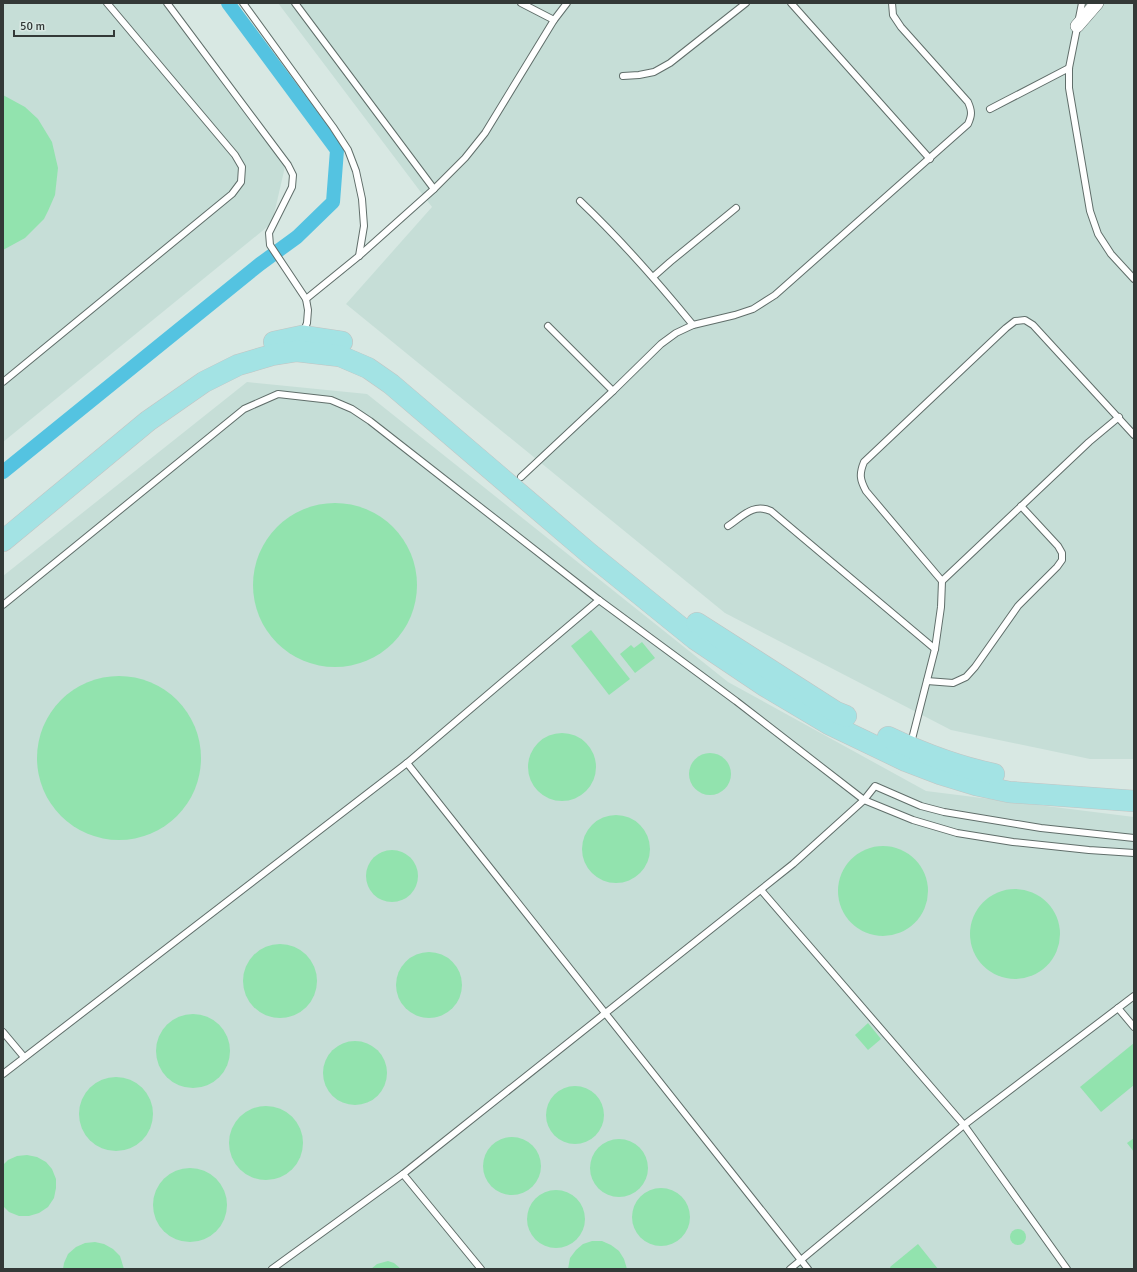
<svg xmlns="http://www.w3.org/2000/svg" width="1137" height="1272" viewBox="0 0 1137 1272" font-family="Signika,sans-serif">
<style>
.built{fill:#c6ded7}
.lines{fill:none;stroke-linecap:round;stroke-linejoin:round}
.canal{stroke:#54c3e1;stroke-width:14}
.building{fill:#92e3ae}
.lane-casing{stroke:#606e6a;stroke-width:8}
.street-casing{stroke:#606e6a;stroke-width:14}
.primary-casing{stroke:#c2c4c3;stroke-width:22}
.lane{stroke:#fff;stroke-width:6}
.street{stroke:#fff;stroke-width:13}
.primary{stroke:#a3e3e4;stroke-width:21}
</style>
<rect width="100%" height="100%" fill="#d8e8e3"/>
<g class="built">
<polygon points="3,3 171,3 287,158 272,223 3,442"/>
<polygon points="278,3 1134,3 1134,759 1090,759 951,730 725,613 346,304 432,207"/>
<polygon points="247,382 367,394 728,682 926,791 1134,817 1134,1269 3,1269 3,576"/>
</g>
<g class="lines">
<polyline class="canal" points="3,472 260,264 297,237 333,202 337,150 228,3"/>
</g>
<g class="building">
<polygon points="3,95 25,107 38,119 52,142 58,168 55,195 48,211 44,219 25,238 3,250"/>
<circle cx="335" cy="585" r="82"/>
<polygon points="591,630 630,679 609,695 571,646"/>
<polygon points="642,642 655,658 635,673 620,654 631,645 634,648"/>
<circle cx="119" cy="758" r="82"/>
<circle cx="562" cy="767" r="34"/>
<circle cx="710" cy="774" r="21"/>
<circle cx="616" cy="849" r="34"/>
<circle cx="883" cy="891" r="45"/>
<circle cx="392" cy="876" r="26"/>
<circle cx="1015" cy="934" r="45"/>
<circle cx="280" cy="981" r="37"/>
<circle cx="429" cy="985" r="33"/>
<circle cx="193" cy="1051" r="37"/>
<polygon points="868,1023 881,1039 868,1050 855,1035"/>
<circle cx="355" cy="1073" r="32"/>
<polygon points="1134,1043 1134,1085 1101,1112 1080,1087"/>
<circle cx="116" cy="1114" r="37"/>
<circle cx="575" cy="1115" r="29"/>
<circle cx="266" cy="1143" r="37"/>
<circle cx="512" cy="1166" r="29"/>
<polygon points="1134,1138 1134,1152 1127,1143"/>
<circle cx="619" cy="1168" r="29"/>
<polygon points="27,1155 37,1157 46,1162 52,1169 56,1179 56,1188 54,1198 48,1207 39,1213 29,1216 19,1216 9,1212 3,1206 3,1165 8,1160 17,1156"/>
<circle cx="190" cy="1205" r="37"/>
<circle cx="661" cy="1217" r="29"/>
<circle cx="556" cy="1219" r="29"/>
<circle cx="1018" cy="1237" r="8"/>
<polygon points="592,1241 602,1241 611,1245 619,1251 624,1259 627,1269 568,1269 570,1258 576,1250 583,1244"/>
<polygon points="95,1242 104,1244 113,1249 120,1256 124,1269 63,1269 64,1263 68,1254 76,1247 85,1243"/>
<polygon points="918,1244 938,1269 891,1269 890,1267"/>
<polygon points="388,1261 394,1263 401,1269 371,1269 377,1264"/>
</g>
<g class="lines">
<defs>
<g id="lane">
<polyline points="167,3 288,165 293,175 292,187 269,233 270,245 306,299 308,310 307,323 303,333"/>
<polyline points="243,3 333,127 348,150 356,171 362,199 364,226 359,256"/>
<polyline points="295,3 434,189 359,256 306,299"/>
<polyline points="521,3 554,20"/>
<polyline points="791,3 930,159"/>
<polyline points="1082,3 1069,68 1069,88 1090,211 1098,234 1111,254 1134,279"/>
<polyline points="623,76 639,75 654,72 670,63 746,3"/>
<polyline points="990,109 1069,68"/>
<polyline points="434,189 465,158 485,133 554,20 567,3"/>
<path d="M 580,201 C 621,240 657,281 693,325"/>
<polyline points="653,277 670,262 736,208"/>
<polyline points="548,326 613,391"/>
<polyline points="3,382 232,194 241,182 242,167 235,155 107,3"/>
<path d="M 521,477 L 613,391 L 661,344 L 676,333 L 693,325 L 735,315 L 753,309 L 775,295 L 968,124 C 972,115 972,111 968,102 L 901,27 L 893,15 L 892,3"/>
<path d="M 728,526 C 743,516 753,503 771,511 L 935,649"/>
<path d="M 942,581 L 866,491 C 860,480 859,474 864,462 L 1006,328 L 1015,321 L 1025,320 L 1033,325 L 1134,435"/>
<polyline points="3,605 244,409 278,394 331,400 352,409 370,421 599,600 736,701 864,800 913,820 957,833 1013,842 1089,850 1134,853"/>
<polyline points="927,681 953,683 966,677 975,667 1018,606 1057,567 1062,560 1062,553 1058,546 1021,506"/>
<polyline points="911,743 935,649 941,607 942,581 1089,442 1119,417"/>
<polyline points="407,763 599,600"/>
<polyline points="761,890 964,1125 1067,1269"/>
<polyline points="1118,1008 1134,1027"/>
<polyline points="3,1032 24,1057"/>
<polyline points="3,1074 407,763 808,1269"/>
<polyline points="403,1174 481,1269"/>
<polyline points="272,1269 403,1174 793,864 864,800 875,786 921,806 944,812 1041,828 1134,838"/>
<polyline points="790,1269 964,1125 1134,996"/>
</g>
<polyline id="street" points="1077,26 1097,3"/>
<g id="primary">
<polyline points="274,342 302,336 342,342"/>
<polyline points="3,541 148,421 204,382 238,365 272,355 297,351 340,356 368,368 391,384 590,554 695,639 765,686 829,724 906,761 940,774 976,785 1009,792 1134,801"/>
<polyline points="697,623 836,712 846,716"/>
<path d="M 888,737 C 920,752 959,767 994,774"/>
</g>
</defs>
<use href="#lane" class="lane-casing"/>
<use href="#street" class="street-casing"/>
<use href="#primary" class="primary-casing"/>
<use href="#lane" class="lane"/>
<use href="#street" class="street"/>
<use href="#primary" class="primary"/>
</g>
<rect width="1137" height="1272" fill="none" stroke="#333937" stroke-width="8"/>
<path d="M14 30v6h100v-6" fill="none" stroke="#333937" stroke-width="2"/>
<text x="20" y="30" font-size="12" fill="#333937" stroke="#d8e8e3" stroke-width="3" paint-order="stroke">50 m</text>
</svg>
